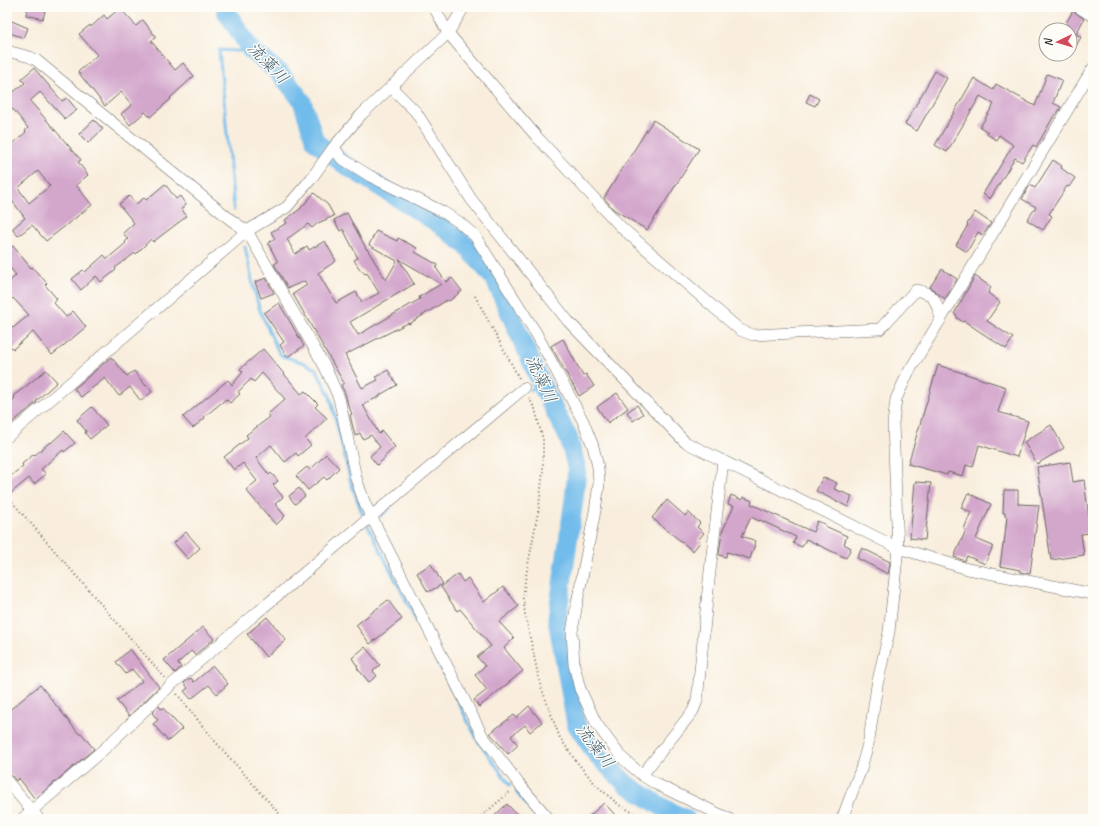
<svg xmlns="http://www.w3.org/2000/svg" width="1100" height="826" viewBox="0 0 1100 826" font-family="Caveat,'Klee One',sans-serif">
<style>
.lines{fill:none;stroke-linecap:round;stroke-linejoin:round}
.stream{stroke:#72bceb;stroke-width:3}
.river{stroke:#72bceb;stroke-width:19}
.building{fill:#d3a6cc;fill-rule:evenodd}
.minor-casing{stroke:#696660;stroke-width:12}
.path{stroke:#696660;stroke-width:2;stroke-dasharray:1 3;stroke-linecap:butt}
.minor{stroke:#fff;stroke-width:11}
.labels{text-anchor:middle;dominant-baseline:central;stroke-width:3;stroke-linejoin:round;paint-order:stroke}
.water-label{font-size:17px;font-style:italic;fill:#3e5c6f;stroke:#fdfcf7}
</style>
<rect width="100%" height="100%" fill="#fdfcf7"/>
<filter id="ink" filterUnits="userSpaceOnUse"><feTurbulence type="fractalNoise" baseFrequency=".025" numOctaves="2"/><feDisplacementMap in="SourceGraphic" scale="8" xChannelSelector="R" yChannelSelector="G"/><feConvolveMatrix kernelMatrix="1 2 1 2 8 2 1 2 1" color-interpolation-filters="sRGB"/></filter>
<filter id="wash" filterUnits="userSpaceOnUse"><feTurbulence type="fractalNoise" baseFrequency=".012" numOctaves="4" result="noise"/><feDisplacementMap in="SourceGraphic" scale="16" xChannelSelector="R" yChannelSelector="G"/><feGaussianBlur stdDeviation="0.9" result="paint"/><feColorMatrix in="noise" values="0 0 0 0 0 0 0 0 0 0 0 0 0 0 0 0 0 1.4 0 .05"/><feComposite in="paint" operator="in"/></filter>
<g filter="url(#wash)">
<rect width="100%" height="100%" fill="#f9eedd"/>
<g class="lines">
<g class="stream">
<polyline points="234,210 219,50 236,51 251,50"/>
<polyline points="245,247 253,285 260,311 278,351 282,356 302,362 316,369 330,396 351,483 364,518"/>
<polyline points="530,390 535,388 544,390"/>
<polyline points="381,516 390,508"/>
<polyline points="368,526 478,741 510,785"/>
<polyline points="516,792 539,819"/>
</g>
<polyline class="river" points="226,7 226,11 251,50 281,74 302,101 315,141 342,163 436,222 466,245 495,280 544,390 569,439 577,470 574,499 557,619 576,724 596,754 626,784 667,810 686,819"/>
</g>
<g id="blocks">
<g class="building">
<polygon points="28,7 46,7 43,19 26,15"/>
<polygon points="120,8 136,26 143,20 156,37 151,41 175,70 183,63 194,76 170,98 171,99 150,117 145,112 130,125 121,114 132,105 121,92 105,106 78,72 97,55 79,34 90,25 91,27 104,15 107,19"/>
<polygon points="1073,11 1084,19 1076,34 1081,37 1070,57 1070,30 1066,30 1069,25 1066,23"/>
<polygon points="7,19 28,28 24,38 7,32"/>
<path d="M 34,68 L 62,101 L 67,98 L 77,110 L 65,119 L 40,92 L 30,101 L 81,160 L 78,162 L 88,175 L 76,185 L 92,205 L 46,241 L 32,225 L 18,236 L 12,229 L 25,218 L 7,194 L 7,149 L 26,132 L 25,131 L 28,128 L 13,109 L 7,113 L 7,97 L 25,83 L 21,79 ZM 38,171 L 50,186 L 29,203 L 18,188 Z"/>
<polygon points="935,71 947,78 917,131 905,124"/>
<polygon points="1047,74 1062,80 1053,103 1061,107 1056,115 1055,114 1036,147 1033,145 1022,162 1015,158 990,199 983,194 1013,145 999,135 996,140 987,134 988,132 980,127 994,104 980,96 947,152 935,145 974,78 993,90 996,84 1035,106"/>
<polygon points="810,94 819,99 815,106 806,102"/>
<polygon points="94,120 103,129 88,143 79,134"/>
<polygon points="653,120 699,149 647,230 613,209 604,198"/>
<polygon points="1053,160 1062,166 1061,168 1075,178 1069,187 1067,186 1049,214 1052,216 1043,230 1027,220 1036,207 1022,199 1030,185 1035,188"/>
<polygon points="165,184 176,199 180,196 186,205 181,209 187,216 153,242 151,239 136,254 135,253 115,268 116,270 101,282 96,276 81,290 72,279 83,270 85,272 104,255 107,259 126,243 125,242 128,239 123,233 134,223 119,204 129,196 136,204 144,198 146,200"/>
<path d="M 314,193 L 328,205 L 334,216 L 318,223 L 312,228 L 308,224 L 287,239 L 295,254 L 307,246 L 309,250 L 325,241 L 336,261 L 318,273 L 336,303 L 356,292 L 362,302 L 379,293 L 367,273 L 365,274 L 362,270 L 361,271 L 354,260 L 358,258 L 343,229 L 340,231 L 334,220 L 347,213 L 367,250 L 367,249 L 386,280 L 397,261 L 369,245 L 376,231 L 397,241 L 398,238 L 417,248 L 415,252 L 438,265 L 436,268 L 446,282 L 452,278 L 462,291 L 449,301 L 447,300 L 409,324 L 408,323 L 345,355 L 362,388 L 378,380 L 376,377 L 388,370 L 397,385 L 380,395 L 380,396 L 363,405 L 379,434 L 382,431 L 395,447 L 384,457 L 385,458 L 377,465 L 370,456 L 380,447 L 371,435 L 363,439 L 360,433 L 355,436 L 350,415 L 352,414 L 348,405 L 345,393 L 341,385 L 344,383 L 293,294 L 307,285 L 305,281 L 288,288 L 274,264 L 278,262 L 268,243 L 275,239 L 271,232 L 287,223 L 285,220 L 300,209 ZM 399,259 L 441,284 L 419,297 L 420,299 L 358,335 L 350,322 L 414,284 Z"/>
<polygon points="975,212 991,223 983,235 978,232 967,252 956,245 968,225 967,224"/>
<polygon points="13,246 31,268 32,267 47,283 45,285 57,299 54,303 66,317 73,311 86,327 52,355 33,332 13,349 7,343 7,331 12,327 13,328 29,315 13,298 7,304 7,284 16,275 7,264 7,251"/>
<polygon points="942,269 957,279 945,299 930,287"/>
<polygon points="975,276 991,287 988,293 1000,302 987,321 1013,338 1006,349 964,321 963,322 957,318 957,316 954,314"/>
<polygon points="266,278 274,293 261,298 255,282"/>
<polygon points="279,303 304,346 287,357 280,345 284,342 264,313"/>
<polygon points="563,339 583,376 586,374 594,386 579,396 551,346"/>
<polygon points="263,349 301,394 305,391 318,404 315,407 327,418 305,439 311,445 298,456 296,453 285,462 271,445 256,458 269,475 271,473 278,481 273,485 283,497 275,504 285,516 276,525 246,490 257,481 243,463 234,470 224,457 248,438 246,435 270,417 268,414 285,399 262,373 254,382 251,379 238,392 240,394 230,403 226,399 204,417 205,418 193,428 183,417 228,380 232,385 243,372 240,369"/>
<polygon points="111,357 127,376 134,371 146,386 147,385 152,392 141,401 130,387 119,396 105,378 81,397 74,389"/>
<polygon points="938,365 1006,387 998,412 1028,421 1017,457 979,445 973,467 966,465 963,476 948,472 947,475 908,464"/>
<polygon points="46,370 57,382 36,401 37,402 7,427 7,405 15,398 13,396 25,387"/>
<polygon points="617,393 628,408 608,423 597,407"/>
<polygon points="637,405 643,414 633,421 627,412"/>
<polygon points="92,407 107,425 90,439 85,433 86,431 77,420"/>
<polygon points="1051,425 1064,448 1037,464 1024,442"/>
<polygon points="64,431 75,443 64,452 63,450 41,469 46,474 34,484 29,478 11,493 7,487 7,479 23,466 22,464 34,454 35,455 50,442 51,443"/>
<polygon points="326,454 339,468 327,480 324,477 308,490 296,476 307,467 310,470"/>
<polygon points="1070,462 1073,482 1084,480 1091,533 1081,534 1084,555 1051,560 1037,467"/>
<polygon points="823,477 837,483 834,489 852,496 848,507 816,491"/>
<polygon points="915,482 931,483 925,540 910,538"/>
<polygon points="299,488 305,496 295,504 289,496"/>
<polygon points="1004,490 1018,490 1018,504 1039,505 1030,574 1020,572 1020,570 1000,566 1003,544 1004,544 1007,517 1005,516 1005,513 1003,513"/>
<polygon points="968,493 991,504 976,539 993,546 985,564 967,556 965,561 954,557 966,530 964,529 971,512 961,508"/>
<polygon points="731,495 742,500 743,497 752,501 751,504 813,532 817,521 825,524 825,526 847,536 844,544 851,548 846,558 806,539 802,547 793,543 796,537 760,520 759,521 751,517 742,536 756,541 750,559 727,552 726,557 719,555 722,532 734,506 728,504"/>
<polygon points="667,500 685,516 688,512 700,523 697,527 704,533 698,540 700,542 693,551 652,518"/>
<polygon points="186,532 200,548 188,559 174,543"/>
<polygon points="862,548 890,562 888,574 857,558"/>
<polygon points="431,564 443,584 428,592 417,573"/>
<polygon points="458,574 463,582 468,578 484,602 503,587 519,606 499,622 514,638 504,648 523,671 479,707 474,700 487,690 475,675 485,666 477,657 491,646 460,609 457,611 441,587"/>
<polygon points="388,600 402,619 370,644 356,625"/>
<polygon points="267,617 286,640 266,657 247,634"/>
<polygon points="203,627 214,639 195,655 191,651 178,663 181,667 175,673 164,660"/>
<polygon points="365,647 380,665 373,671 377,676 369,682 357,668 358,667 352,658"/>
<polygon points="130,649 159,687 129,716 117,701 142,681 132,669 126,674 116,662"/>
<polygon points="213,666 228,684 217,694 209,685 191,699 184,691 188,688 184,683 191,678 194,682"/>
<polygon points="40,685 79,734 81,733 94,749 35,799 19,778 16,781 12,776 7,774 7,712"/>
<polygon points="159,706 161,709 163,708 182,729 168,741 153,724 158,720 152,713"/>
<polygon points="529,706 542,722 530,732 525,725 511,736 518,745 508,754 490,733 514,715 516,718"/>
<polygon points="604,803 619,819 586,819"/>
<polygon points="507,804 521,819 491,819"/>
</g>
</g>
</g>
<g filter="url(#ink)">
<use href="#blocks" fill-opacity="0" stroke="#696660" stroke-width="1"/>
<g class="lines">
<defs>
<g id="minor">
<path d="M 434,7 L 448,33 L 537,137 L 622,228 L 740,330 L 753,335 L 880,329 L 916,290 C 936,294 936,302 941,319"/>
<polyline points="1078,7 1093,16"/>
<polyline points="7,51 30,57 36,60 231,220 247,231 325,367 339,398 356,478 365,504 482,735 519,784 549,819"/>
<polyline points="392,88 416,112 471,199 568,321 685,442 898,548 968,569 1093,594"/>
<polyline points="334,147 341,158 370,176 443,212 459,222 475,236 536,333 583,421 593,446 598,467 599,484 595,511 577,603 572,632 574,665 580,689 596,723 621,757 642,775 656,784 729,819"/>
<polyline points="7,437 247,231 287,207 311,179 333,148 361,115 448,33 464,7"/>
<polyline points="642,775 693,711 697,701 709,580 723,461"/>
<polyline points="7,781 39,819"/>
<polyline points="22,819 103,750 171,685 524,388"/>
<polyline points="842,819 861,769 869,740 877,685 889,632 898,548 893,424 896,399 908,373 1093,68"/>
</g>
</defs>
<use href="#minor" class="minor-casing"/>
<g class="path">
<polyline points="475,296 520,380"/>
<polyline points="529,398 535,409 543,440 543,471 539,507 525,581 523,598 525,614 540,684 560,738 576,761 596,785 619,805 645,819"/>
<polyline points="7,496 165,678"/>
<polyline points="177,694 213,739 284,819"/>
<polyline points="478,819 511,791"/>
</g>
<use href="#minor" class="minor"/>
</g>
</g>
<g class="labels">
<g class="water-label">
<text transform="translate(268 63) rotate(46)">流藻川</text>
<text transform="translate(541 379) rotate(65)">流藻川</text>
<text transform="translate(595 746) rotate(53)">流藻川</text>
</g>
</g>
<rect width="1100" height="826" fill="none" stroke="#fdfcf7" stroke-width="24"/>
<g transform="translate(1058 42) rotate(265)"><circle r="19" fill="#fdfcf7" stroke="#a3a29f"/>
<path d="M0-3L7 15L0 10L-7 15Z" fill="#d1495b"/>
<text y="-6" font-size="11" font-weight="bold" text-anchor="middle" fill="#1c1c1c">N</text>
</g>
</svg>
